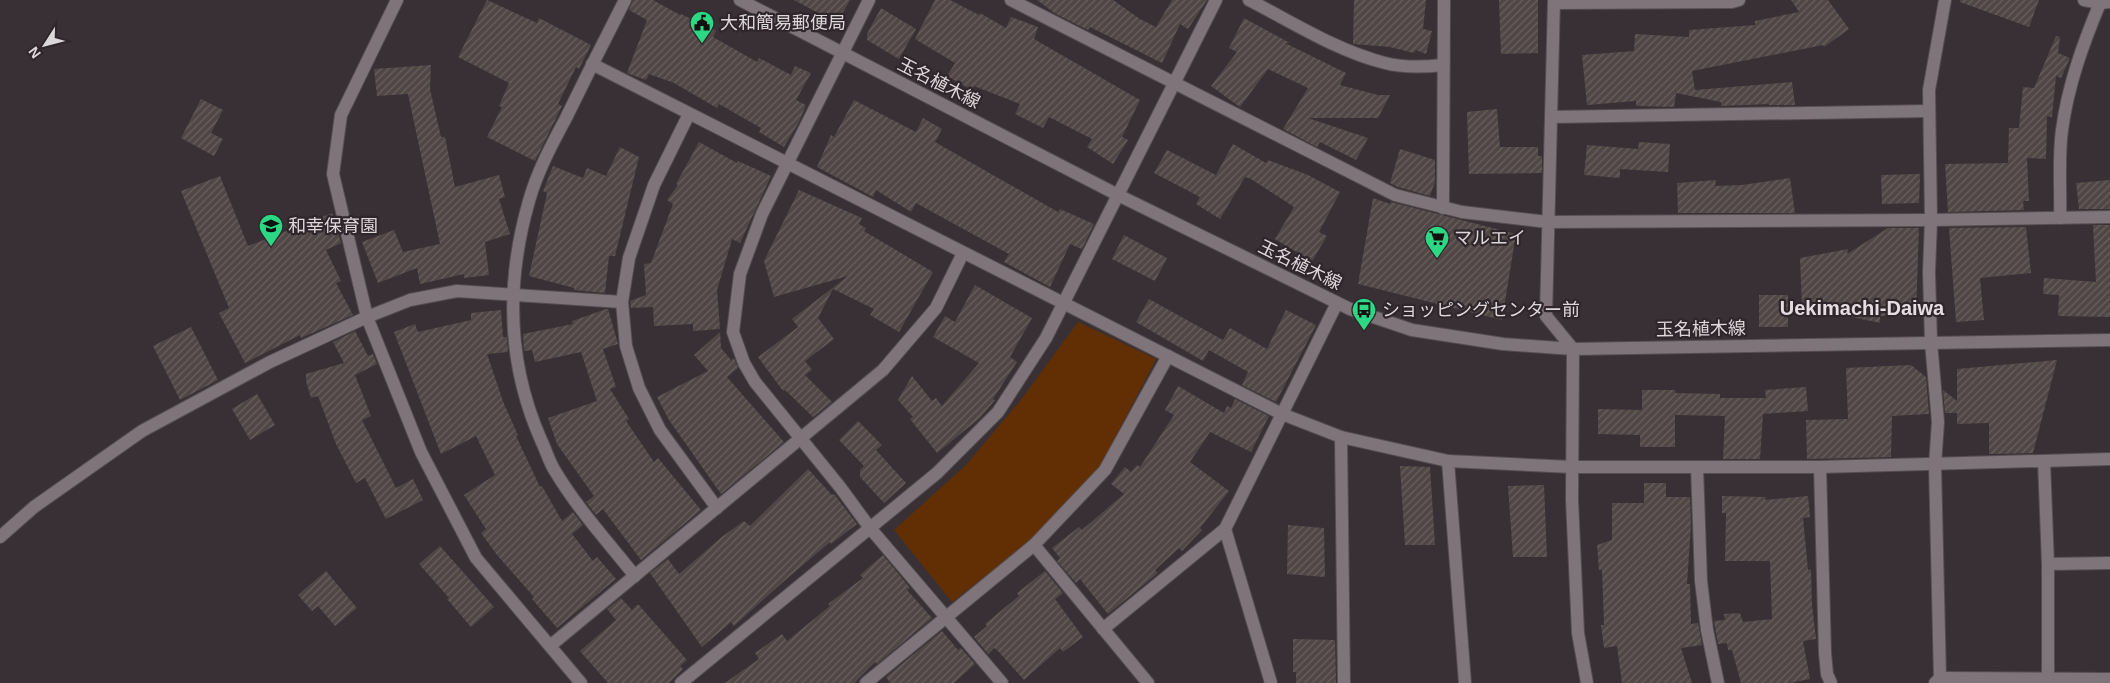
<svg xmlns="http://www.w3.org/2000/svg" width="2110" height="683" viewBox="0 0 2110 683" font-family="Helvetica,'Noto Sans JP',sans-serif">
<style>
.green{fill:#612f03}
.building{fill:url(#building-hatch)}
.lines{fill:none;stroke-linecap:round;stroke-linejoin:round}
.minor-casing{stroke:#554d51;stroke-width:14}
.tertiary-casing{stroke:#554d51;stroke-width:14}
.secondary-casing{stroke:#554d51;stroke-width:14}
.minor{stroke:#7e7479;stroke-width:12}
.tertiary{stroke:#7e7479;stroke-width:12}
.secondary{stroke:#7e7479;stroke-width:12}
.labels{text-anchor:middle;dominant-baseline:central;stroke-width:4.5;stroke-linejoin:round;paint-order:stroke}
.poi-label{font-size:18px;fill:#dcd7d9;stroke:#2f262b;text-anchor:start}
.street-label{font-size:18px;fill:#dcd7d9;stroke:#2f262b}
.quarter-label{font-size:20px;font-weight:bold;fill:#e7dce1;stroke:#2f262b}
</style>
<defs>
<pattern id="building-hatch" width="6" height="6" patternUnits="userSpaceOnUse" patternTransform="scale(1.25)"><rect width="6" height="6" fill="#504645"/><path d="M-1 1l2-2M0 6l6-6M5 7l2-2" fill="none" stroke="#69605f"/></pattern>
</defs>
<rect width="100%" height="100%" fill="#393035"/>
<polygon class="green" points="1078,322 1156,359 1097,472 1044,529 952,602 894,530 966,465 1020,401"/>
<g class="building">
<polygon points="487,0 537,23 539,18 591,45 579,69 576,67 558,104 562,106 535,161 487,137 502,107 499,106 509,83 458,57"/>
<polygon points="633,0 653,0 680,15 681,14 716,31 713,37 757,62 759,58 791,75 795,66 811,73 796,100 806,105 799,122 784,147 759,132 761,128 719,104 717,108 674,83 649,74 646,80 627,73 647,20 629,10"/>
<polygon points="794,0 850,0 837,23"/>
<polygon points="935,0 950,0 979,15 980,13 1006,28 1011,17 1038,27 1034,39 1140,100 1122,137 1128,140 1113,164 1087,147 1092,139 1049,117 1043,128 1015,114 1020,104 974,86 972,90 947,76 955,63 915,39"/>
<polygon points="1037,0 1113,0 1140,19 1156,27 1172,0 1207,0 1188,29 1180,24 1162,63 1090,27 1088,30 1056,14"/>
<polygon points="1354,0 1426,0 1423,29 1432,31 1426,54 1416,50 1414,53 1390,47 1353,44"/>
<polygon points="1499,0 1538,0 1538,53 1501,54"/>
<polygon points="1791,0 1828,0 1849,29 1824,47 1823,45 1692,71 1695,90 1792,82 1795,105 1769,105 1769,104 1721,106 1721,102 1676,93 1674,107 1636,106 1636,101 1587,105 1582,55 1634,51 1635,34 1689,37 1689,30 1755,25 1755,21 1799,12"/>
<polygon points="1960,0 2039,0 2029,27 1960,2"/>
<polygon points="881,8 916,29 899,59 867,40 867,34"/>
<polygon points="1244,18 1290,43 1285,43 1346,73 1340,85 1378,95 1390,95 1378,118 1308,118 1368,138 1356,160 1320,142 1317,147 1283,129 1308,88 1268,69 1240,107 1211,86 1237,52 1229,48"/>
<polygon points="2056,36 2060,37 2058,53 2070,58 2061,78 2056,76 2052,117 2047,116 2046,159 2027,158 2029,201 2023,201 2024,210 1948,212 1945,164 2008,163 2009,128 2019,128 2023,87 2034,88"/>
<polygon points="431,65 430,89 441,137 445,137 455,187 499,175 505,197 499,199 510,234 485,242 489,275 464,278 464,274 420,284 417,268 378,283 362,242 394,230 403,252 440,244 408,94 377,96 374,69"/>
<polygon points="201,99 223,110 211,133 223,139 214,156 181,138"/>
<polygon points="854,100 916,132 923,118 942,129 935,142 1058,212 1060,209 1094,224 1082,249 1070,244 1050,287 1004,262 1009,254 916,203 911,212 876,190 873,197 817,167 831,135 834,137"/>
<polygon points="1497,109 1500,147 1538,147 1538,156 1542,156 1542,173 1469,174 1467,112"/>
<polygon points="699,142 737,163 738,161 771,176 740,243 732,239 717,290 720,329 693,331 693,324 654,326 653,307 631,308 630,301 646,295 644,264 651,263 673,204 667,200 678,185 676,184"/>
<polygon points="1639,142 1670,144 1668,172 1620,169 1620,178 1584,175 1587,145 1638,149"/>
<polygon points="1233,144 1266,163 1268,160 1308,175 1340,192 1319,232 1327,236 1312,261 1275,239 1294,207 1251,179 1245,177 1220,219 1196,204 1200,197 1154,173 1167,150 1216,175"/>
<polygon points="620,147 639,157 615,256 609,256 605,293 574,290 574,288 529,276 547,193 543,191 553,166 583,178 587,168 606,176"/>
<polygon points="1400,149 1435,160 1435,182 1430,196 1398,187 1390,183"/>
<polygon points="1920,174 1919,203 1882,204 1881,175"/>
<polygon points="220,176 248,246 332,213 341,243 326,250 341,281 336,283 353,315 301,338 300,335 245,363 219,313 229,308 181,191"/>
<polygon points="1790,178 1795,213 1678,213 1677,183 1716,180 1715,186 1742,185"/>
<polygon points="2110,180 2110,209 2079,209 2076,183"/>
<polygon points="799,190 862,218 859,224 866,228 864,231 933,272 899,332 870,315 874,309 833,289 818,318 834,339 805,361 812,370 805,375 832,402 813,417 785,390 783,391 758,357 798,327 792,319 848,276 774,297 764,261"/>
<polygon points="1373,198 1390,204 1391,202 1516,234 1502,320 1358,284"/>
<polygon points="2093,225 2110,225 2110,317 2058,316 2059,295 2043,294 2044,278 2096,282"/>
<polygon points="2026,227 2031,273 1980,278 1984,320 1956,322 1949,228"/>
<polygon points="1888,228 1919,228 1916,315 1880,316 1880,323 1802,306 1800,258 1848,249 1847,254"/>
<polygon points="1124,235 1167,258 1155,281 1112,259"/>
<polygon points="975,285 1032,318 1010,357 1017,362 993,399 995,400 980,418 937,453 910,419 913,417 898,400 912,376 932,401 936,398 942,406 979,363 933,337 945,316 955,322"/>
<rect x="1759" y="295" width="29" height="32"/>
<polygon points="1149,299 1223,340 1230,328 1267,349 1286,310 1316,325 1276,402 1242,385 1248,372 1209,350 1203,361 1136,322"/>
<polygon points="606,309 608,309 618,344 603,349 616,387 610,389 629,419 626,421 654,462 658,458 701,510 641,560 603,509 596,515 586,502 594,496 557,444 548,418 597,401 581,352 535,362 532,350 524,351 523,334 573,324 572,321"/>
<polygon points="501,310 503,337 507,337 508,352 487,354 504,404 518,435 516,436 540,487 542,486 562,521 573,512 583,525 572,534 593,561 597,557 616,579 557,628 532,599 534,597 497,555 481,533 486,529 464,495 495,475 476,436 441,454 394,332 415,324 418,332 471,320 471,313"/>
<polygon points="191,327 218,380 180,400 153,346"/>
<polygon points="355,331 368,356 373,354 377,364 355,375 371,416 362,420 396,488 413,479 423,500 386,519 365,478 356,483 336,444 318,396 311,398 306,381 306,374 344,363 333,342"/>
<polygon points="720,332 721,348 731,360 734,358 738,368 727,377 784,442 721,494 669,420 657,397 708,371 694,355"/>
<polygon points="2057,360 2033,453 1989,454 1989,423 1957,424 1957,413 1945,413 1943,390 1957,401 1957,369"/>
<polygon points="1911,365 1926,377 1929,414 1892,416 1891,457 1807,459 1806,420 1848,419 1846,368"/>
<polygon points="1178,386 1224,413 1227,406 1231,408 1235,399 1269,416 1251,452 1210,432 1190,462 1229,491 1200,528 1202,530 1182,551 1179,548 1155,570 1158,573 1108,614 1080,579 1076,583 1057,561 1060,558 1052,548 1079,527 1082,530 1124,494 1111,484 1125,467 1131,472 1137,465 1140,467 1174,415 1165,410"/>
<polygon points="1806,387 1808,411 1763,414 1760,459 1723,459 1725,416 1675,415 1675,447 1640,447 1640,435 1598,434 1598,409 1642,410 1642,390 1675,390 1675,393 1720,394 1720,398 1766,398 1765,390"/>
<polygon points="257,394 275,425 250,440 232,409"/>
<polygon points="858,421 882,445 876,450 906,483 884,503 860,477 860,470 864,466 839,440"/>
<polygon points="1400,466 1430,467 1435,545 1405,545"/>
<polygon points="808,469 832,495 834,494 857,524 831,544 830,542 783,582 734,626 731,622 702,647 650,573 668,559 679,574 723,536 744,521 750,526"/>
<polygon points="1644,483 1666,483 1666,497 1690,497 1691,525 1687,584 1690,584 1691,624 1698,623 1702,645 1681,648 1692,683 1622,683 1617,646 1604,648 1601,625 1604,625 1602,570 1599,570 1597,545 1612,540 1612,503 1644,503"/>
<polygon points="1544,485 1547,557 1513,557 1508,486"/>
<polygon points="1722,496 1766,497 1765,500 1808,496 1810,517 1803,518 1808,570 1811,569 1812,605 1816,639 1803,641 1810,679 1789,683 1741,683 1732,650 1728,650 1727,643 1718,644 1714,621 1725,620 1724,614 1740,613 1743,622 1772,619 1770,561 1725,561 1726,513 1722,513"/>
<polygon points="1288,525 1324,528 1325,577 1287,574"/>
<polygon points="440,546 494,607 471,627 447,599 449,598 419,564"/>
<polygon points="883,555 910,588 907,590 932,618 877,664 875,662 854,683 725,683 759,659 755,653 782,634 787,641 830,606 828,604 863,578 860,575"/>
<polygon points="326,571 357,608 335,626 318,606 312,611 298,595"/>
<polygon points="1045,571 1063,593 1055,599 1083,637 1063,652 1060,648 1024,680 997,650 994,648 988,654 974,637 987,626 985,624 1019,596 1017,593"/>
<polygon points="621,598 632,610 638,604 687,660 680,666 683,669 669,683 608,683 580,651 616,620 607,609"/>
<polygon points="942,631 958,650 961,648 975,664 954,683 890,683 886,677"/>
<polygon points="1293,639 1335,640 1336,683 1296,683 1296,672 1293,672"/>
</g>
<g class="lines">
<defs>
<g id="minor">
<polyline points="397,0 341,115 333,174 367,317 421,452 476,558 581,683"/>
<path d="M 625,0 C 605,39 585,79 566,118 C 552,144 537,172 529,201 C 506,281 507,363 541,440 C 546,450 549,462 555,471 C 577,508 608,542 635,576"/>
<polyline points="869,0 762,214 740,274 733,332 744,363 755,382 840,487 870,528 1002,683"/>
<polyline points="1011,0 1395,195 1462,212 1548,222 1931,220 2110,217"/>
<path d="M 1249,0 C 1292,22 1337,51 1385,63 C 1404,68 1425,67 1443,65"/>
<polyline points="1554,0 1546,316 1573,349"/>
<polyline points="2084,0 2100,3 2110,2"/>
<polyline points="1554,3 1732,2 1739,0"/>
<polyline points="592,64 1282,414 1341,437 1448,461 1572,467 1820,467 1825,653 1827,674 1831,683"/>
<polyline points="689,114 654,185 629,258 622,302 626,346 639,388 660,430 717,508"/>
<polyline points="1551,117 1929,111"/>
<polyline points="1443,208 1444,0"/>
<path d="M 2060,218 C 2061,189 2058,158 2062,130 C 2068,85 2083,44 2100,3"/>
<polyline points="1341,437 1344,683"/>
<polyline points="1448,461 1465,683"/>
<polyline points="2044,461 2048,564 2048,679"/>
<polyline points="1697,467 1701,581 1707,630 1718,683"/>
<polyline points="1820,467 2110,459"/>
<polyline points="0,537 34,507 142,431 270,362 367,317 410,300 457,291 622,302"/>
<polyline points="1034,545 1148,683"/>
<polyline points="2048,564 2110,563"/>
<polyline points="1103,629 1225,529"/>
<polyline points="550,646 883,370 936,308 963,253"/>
<polyline points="1940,678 1935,465 1938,422 1931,342 1929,272 1931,220 1929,90 1945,0"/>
<polyline points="681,683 937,473 998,412 1046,338 1216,0"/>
<polyline points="866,683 1034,545 1105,470 1168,356"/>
<polyline points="1271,683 1225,529 1337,303"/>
<polyline points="1935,683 1940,678 2110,679"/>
</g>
<polyline id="tertiary" points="1573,349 1572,500 1578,633 1587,683"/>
<polyline id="secondary" points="740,0 1118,195 1350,309 1412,330 1503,344 1573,349 2110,340"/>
</defs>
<use href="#minor" class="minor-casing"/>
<use href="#tertiary" class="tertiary-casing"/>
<use href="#secondary" class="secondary-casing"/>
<use href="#minor" class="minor"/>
<use href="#tertiary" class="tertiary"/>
<use href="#secondary" class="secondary"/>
</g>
<defs>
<symbol id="civic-pin" viewBox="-11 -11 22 30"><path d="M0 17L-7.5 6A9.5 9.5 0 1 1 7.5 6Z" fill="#2cd884" stroke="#2f262b"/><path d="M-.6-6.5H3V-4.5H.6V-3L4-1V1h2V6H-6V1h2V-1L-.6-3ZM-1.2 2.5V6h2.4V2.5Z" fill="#111"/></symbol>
<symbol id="school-pin" viewBox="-11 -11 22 30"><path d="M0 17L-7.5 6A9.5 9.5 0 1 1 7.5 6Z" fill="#2cd884" stroke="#2f262b"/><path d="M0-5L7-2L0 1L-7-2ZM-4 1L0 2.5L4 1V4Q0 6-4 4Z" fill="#111"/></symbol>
<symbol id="supermarket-pin" viewBox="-11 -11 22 30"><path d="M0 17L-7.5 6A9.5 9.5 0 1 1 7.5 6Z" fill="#2cd884" stroke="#2f262b"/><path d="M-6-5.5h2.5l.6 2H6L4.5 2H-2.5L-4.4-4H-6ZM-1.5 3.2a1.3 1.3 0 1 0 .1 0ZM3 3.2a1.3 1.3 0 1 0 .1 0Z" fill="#111"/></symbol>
<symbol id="bus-pin" viewBox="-11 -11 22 30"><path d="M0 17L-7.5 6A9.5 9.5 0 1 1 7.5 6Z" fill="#2cd884" stroke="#2f262b"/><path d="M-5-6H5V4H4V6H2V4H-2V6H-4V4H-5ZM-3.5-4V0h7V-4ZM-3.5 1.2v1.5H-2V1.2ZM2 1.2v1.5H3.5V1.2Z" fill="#111"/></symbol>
</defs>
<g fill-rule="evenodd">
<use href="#civic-pin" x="688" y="9" width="28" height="38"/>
<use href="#school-pin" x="257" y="212" width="28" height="38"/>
<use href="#supermarket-pin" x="1423" y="224" width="28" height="38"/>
<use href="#bus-pin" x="1350" y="296" width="28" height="38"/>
</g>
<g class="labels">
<g class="poi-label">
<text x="720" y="23">大和簡易郵便局</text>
<text x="288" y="226">和幸保育園</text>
<text x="1454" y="238">マルエイ</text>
<text x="1382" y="310">ショッピングセンター前</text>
</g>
<g class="street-label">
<text transform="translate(939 83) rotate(27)">玉名植木線</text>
<text transform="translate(1300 265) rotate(26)">玉名植木線</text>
<text transform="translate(1701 329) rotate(-1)">玉名植木線</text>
</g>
<g class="quarter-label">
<text x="1862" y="308">Uekimachi-Daiwa</text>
</g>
</g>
<g transform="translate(45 45) rotate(234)" stroke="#2f262b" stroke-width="4" paint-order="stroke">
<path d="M0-4L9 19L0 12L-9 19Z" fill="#dcd7d9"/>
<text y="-8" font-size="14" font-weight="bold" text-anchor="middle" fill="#dcd7d9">N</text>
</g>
</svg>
